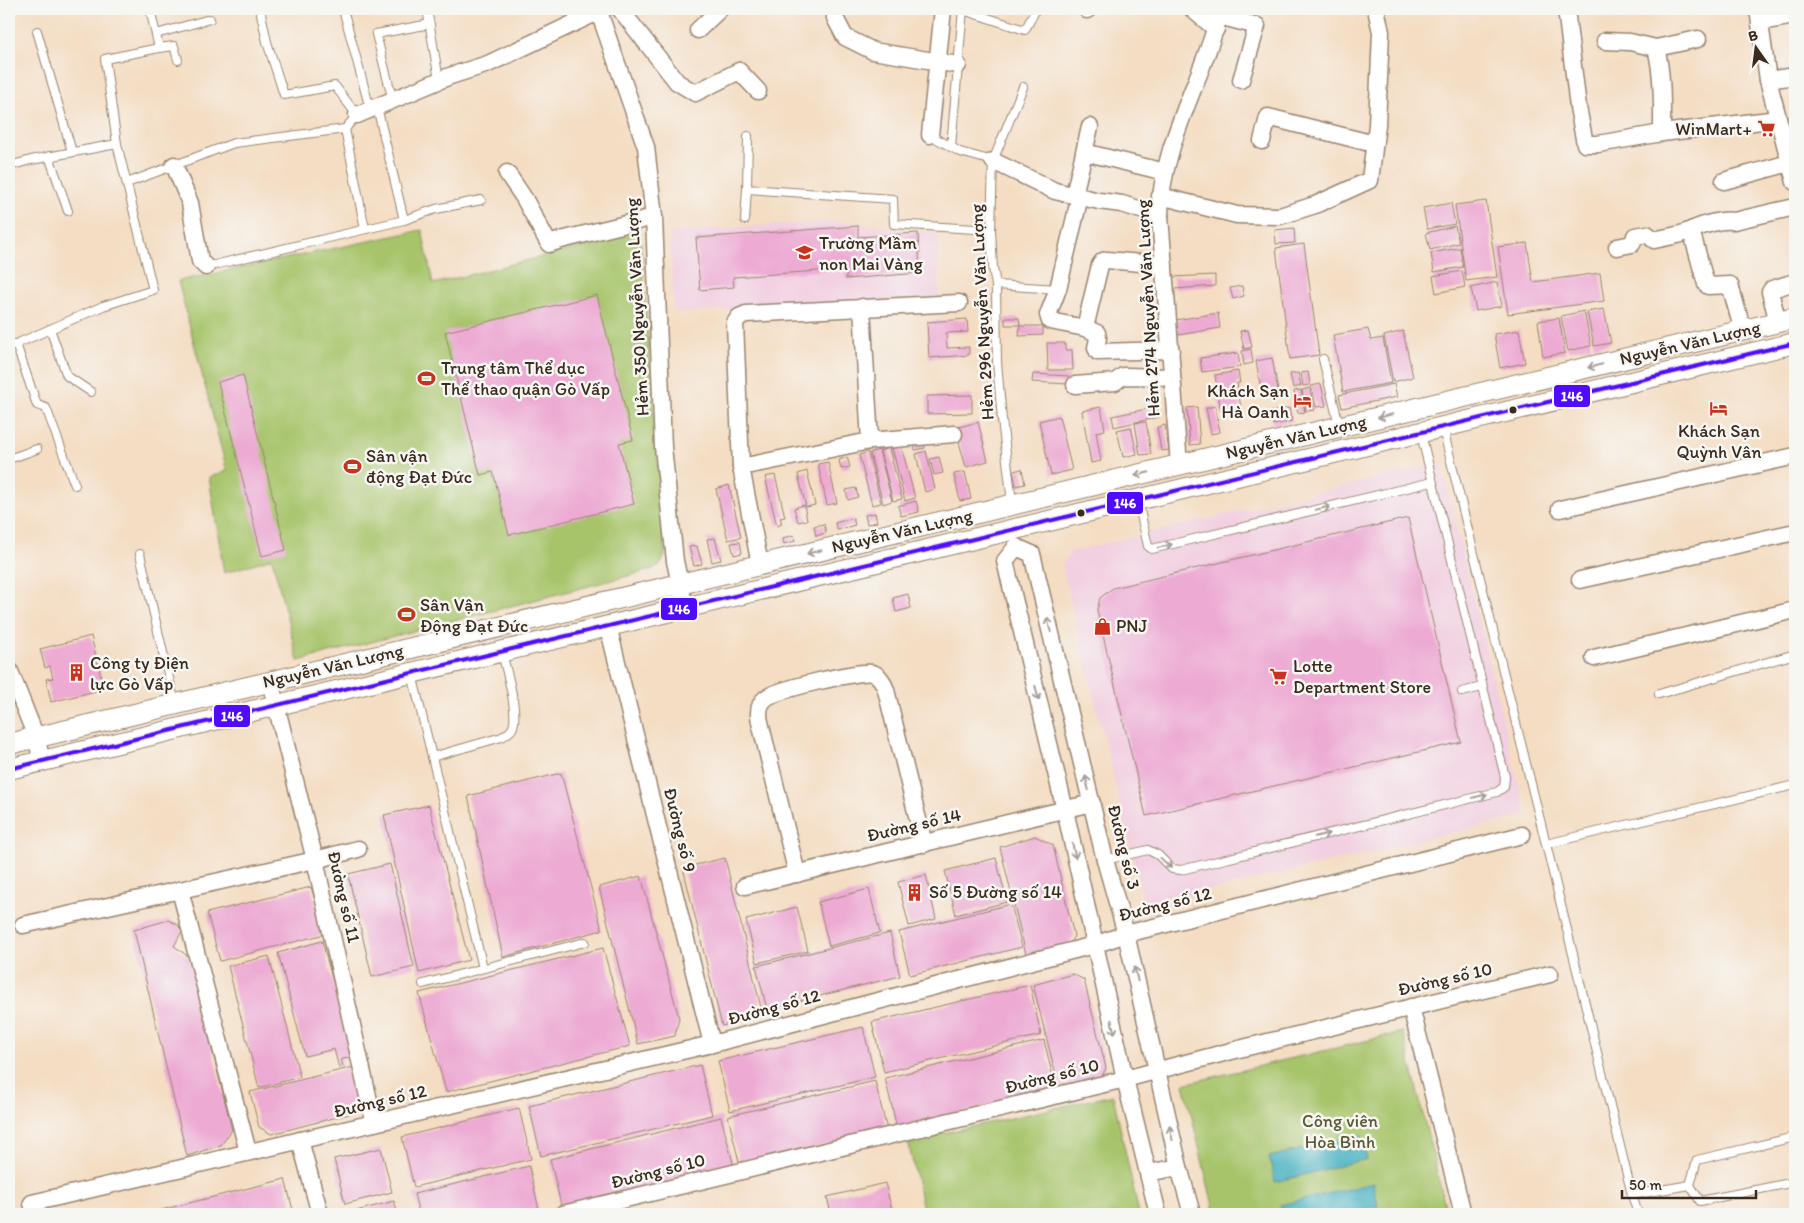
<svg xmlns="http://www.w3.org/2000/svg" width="1804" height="1223" viewBox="0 0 1804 1223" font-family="Itim,sans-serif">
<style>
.built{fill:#f2cfe1}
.green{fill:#a7c46b;stroke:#717744}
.water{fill:#44b1c2;stroke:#406e70}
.building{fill:#edaad3}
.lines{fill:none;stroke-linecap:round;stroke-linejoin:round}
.service-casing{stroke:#988470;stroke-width:10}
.minor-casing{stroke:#988470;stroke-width:19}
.tertiary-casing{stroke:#988470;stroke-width:22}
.service{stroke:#fff;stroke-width:8}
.minor{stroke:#fff;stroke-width:16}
.tertiary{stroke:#fff;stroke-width:20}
.bus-1-casing{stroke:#f6f6f2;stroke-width:8}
.bus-1{stroke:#4f0aff;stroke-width:4}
.oneway{stroke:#a79f9a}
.bus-dot{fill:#3b2a1e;stroke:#f6f6f2;stroke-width:2}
.labels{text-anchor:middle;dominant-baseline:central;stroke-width:5;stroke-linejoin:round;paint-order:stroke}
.poi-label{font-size:18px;fill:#3b2a1e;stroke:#f6f6f2;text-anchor:start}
.street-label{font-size:18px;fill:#3b2a1e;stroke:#f6f6f2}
.park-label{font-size:18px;fill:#5b5835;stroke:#f6f6f2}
.line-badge{stroke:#f6f6f2;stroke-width:2}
.badge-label{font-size:14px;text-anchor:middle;font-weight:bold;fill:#fff}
</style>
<rect width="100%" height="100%" fill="#f6f6f2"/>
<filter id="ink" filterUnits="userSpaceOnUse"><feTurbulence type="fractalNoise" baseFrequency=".02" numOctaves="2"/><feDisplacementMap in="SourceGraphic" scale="10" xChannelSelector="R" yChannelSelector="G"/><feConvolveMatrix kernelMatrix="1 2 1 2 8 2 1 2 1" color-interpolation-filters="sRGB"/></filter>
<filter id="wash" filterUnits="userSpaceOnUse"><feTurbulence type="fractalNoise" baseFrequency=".0096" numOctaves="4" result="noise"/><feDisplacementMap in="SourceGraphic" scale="20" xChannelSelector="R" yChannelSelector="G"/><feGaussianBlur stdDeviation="1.12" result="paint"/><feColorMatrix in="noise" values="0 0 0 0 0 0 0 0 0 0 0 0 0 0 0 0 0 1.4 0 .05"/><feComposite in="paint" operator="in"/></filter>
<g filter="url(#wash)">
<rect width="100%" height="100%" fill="#f4ddc3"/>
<g class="built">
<polygon points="835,221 938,233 939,297 674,313 670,232"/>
<polygon points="1441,463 1526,815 1153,904 1143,898 1062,566 1070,552"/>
</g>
<g class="green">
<polygon points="422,230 433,284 640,232 665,555 661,564 651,570 298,661 272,558 224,573 209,477 227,471 178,281"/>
<polygon points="1403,1032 1447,1214 1215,1214 1184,1084"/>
<polygon points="1113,1095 1139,1214 924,1214 908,1141"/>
</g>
<g class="water">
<polygon points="1361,1135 1367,1159 1275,1182 1269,1157"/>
<polygon points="1373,1183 1378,1206 1346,1214 1282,1214 1280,1205"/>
</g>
<g id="blocks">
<g class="building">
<polygon points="1486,201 1497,277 1466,281 1455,205"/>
<polygon points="1451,203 1455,224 1427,229 1423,208"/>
<polygon points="858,226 858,237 918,233 920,273 846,279 846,269 733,277 734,287 700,290 696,238"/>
<polygon points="1455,226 1459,243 1430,250 1426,233"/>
<polygon points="1294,228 1295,243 1276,244 1275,230"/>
<polygon points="1527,243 1533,282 1600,273 1604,301 1508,314 1498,247"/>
<polygon points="1304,244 1319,355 1290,359 1276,248"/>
<polygon points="1460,248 1463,267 1434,272 1431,253"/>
<polygon points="1462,271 1465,287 1436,293 1433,276"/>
<polygon points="1215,275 1215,286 1174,289 1173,277"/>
<polygon points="1497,282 1502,306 1476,311 1471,288"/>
<polygon points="1242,286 1244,296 1233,299 1230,288"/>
<polygon points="597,295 633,440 619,443 634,504 509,535 493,472 480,475 445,332"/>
<polygon points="1604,309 1611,343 1594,346 1587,312"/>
<polygon points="1584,311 1591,346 1568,351 1561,316"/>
<polygon points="1218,313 1220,328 1178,335 1176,320"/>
<polygon points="1005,318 1019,318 1020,325 1005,325"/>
<polygon points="1559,318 1565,353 1543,357 1538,321"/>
<polygon points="967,319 968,332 946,333 947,348 969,347 969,355 929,358 927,322"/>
<polygon points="1020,326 1043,326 1043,335 1019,336"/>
<polygon points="1368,329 1371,340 1383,338 1391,383 1343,392 1333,335"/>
<polygon points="1248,330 1252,347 1244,349 1240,331"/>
<polygon points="1519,330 1525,363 1500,368 1494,334"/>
<polygon points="1403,331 1413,377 1393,382 1384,336"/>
<polygon points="1047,343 1065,343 1065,350 1072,350 1073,370 1048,370"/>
<polygon points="1251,349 1253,363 1244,365 1242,351"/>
<polygon points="1238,353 1240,367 1202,372 1200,358"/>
<polygon points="1272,358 1278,391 1262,394 1256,361"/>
<polygon points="1238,371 1240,383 1237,383 1241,408 1221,412 1215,375"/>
<polygon points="1308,372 1310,385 1303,386 1301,373"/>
<polygon points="1298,373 1301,386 1293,388 1290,374"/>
<polygon points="1033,374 1069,376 1069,384 1032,382"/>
<polygon points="243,375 286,550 262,556 218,382"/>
<polygon points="1321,384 1326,406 1316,407 1311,386"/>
<polygon points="1394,384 1397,397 1342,408 1339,395"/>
<polygon points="1310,388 1314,410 1306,411 1302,390"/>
<polygon points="1301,390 1305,412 1298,413 1294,391"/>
<polygon points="972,395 972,413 927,414 927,396"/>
<polygon points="1215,406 1220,432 1211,434 1206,408"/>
<polygon points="1101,407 1105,430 1096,432 1101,461 1091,463 1082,411"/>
<polygon points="1157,407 1159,417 1114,427 1112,416"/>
<polygon points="1197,407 1200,444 1190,445 1187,408"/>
<polygon points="1289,408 1292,421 1273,425 1270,412"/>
<polygon points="1059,416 1072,470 1051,475 1039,421"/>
<polygon points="978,422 988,461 966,467 955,428"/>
<polygon points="1146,422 1151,454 1140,455 1135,423"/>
<polygon points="1165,425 1169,450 1161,451 1157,427"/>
<polygon points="1131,427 1137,454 1123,457 1117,430"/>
<polygon points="923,437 925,448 915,450 913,439"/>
<polygon points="901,445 915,498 905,501 892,447"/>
<polygon points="889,448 902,499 893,501 880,451"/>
<polygon points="879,450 892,501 883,504 870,453"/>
<polygon points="926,451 935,489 925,492 916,454"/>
<polygon points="868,452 881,503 872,505 859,455"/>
<polygon points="847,457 850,467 841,469 839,460"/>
<polygon points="939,457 943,473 934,475 930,459"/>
<polygon points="828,462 837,503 827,505 818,464"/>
<polygon points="1022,469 1025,484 1016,486 1013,471"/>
<polygon points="807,471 815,505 806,507 798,474"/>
<polygon points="965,472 971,499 960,501 954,474"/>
<polygon points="775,475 785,517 780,518 782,524 777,526 765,477"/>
<polygon points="729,485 741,537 728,540 716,489"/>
<polygon points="856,488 858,497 848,500 846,490"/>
<polygon points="916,501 919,512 901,516 898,506"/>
<polygon points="804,505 807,520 798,522 794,508"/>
<polygon points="875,513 877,522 867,524 865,515"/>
<polygon points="853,518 855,525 837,530 835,523"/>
<polygon points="1408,518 1461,742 1146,816 1097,610 1100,598 1113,588"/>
<polygon points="824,524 826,533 816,536 814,526"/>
<polygon points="794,535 795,541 784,544 783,538"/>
<polygon points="715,538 721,560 712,562 707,539"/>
<polygon points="740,542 742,553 734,555 731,543"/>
<polygon points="697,546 702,564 694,566 689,547"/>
<polygon points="908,594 911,608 896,612 893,598"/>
<polygon points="91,636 104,689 51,702 46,679 53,678 50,666 45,668 40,649"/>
<polygon points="561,773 602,930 503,957 468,796"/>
<polygon points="429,805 469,960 419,973 384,815"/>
<polygon points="1035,836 1053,845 1074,936 1067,948 1027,958 1000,847"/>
<polygon points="725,858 763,1016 722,1026 683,868"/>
<polygon points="996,858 1007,902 956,915 945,871"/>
<polygon points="390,864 414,967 372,977 348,874"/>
<polygon points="926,875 936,919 909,926 898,882"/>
<polygon points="641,876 679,1018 675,1036 638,1044 599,887"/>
<polygon points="311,887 325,934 220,961 207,913"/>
<polygon points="869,889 880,933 829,946 818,902"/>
<polygon points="1011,904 1022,947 910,975 899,932"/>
<polygon points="797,907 808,951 757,963 746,920"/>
<polygon points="168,920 177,924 182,931 174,946 189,957 232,1130 221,1145 187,1156 134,930"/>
<polygon points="890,933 900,976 767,1009 756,966"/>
<polygon points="322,941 353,1056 341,1060 343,1066 339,1068 334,1049 305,1056 278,953"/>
<polygon points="603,948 630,1046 446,1092 419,993"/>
<polygon points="269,956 300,1077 259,1088 228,966"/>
<polygon points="1073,974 1084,980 1106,1068 1099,1082 1060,1091 1033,985"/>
<polygon points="1030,985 1041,1035 884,1072 872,1022"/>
<polygon points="863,1027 875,1077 730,1111 718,1061"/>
<polygon points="1044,1040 1056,1090 897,1128 885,1078"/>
<polygon points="700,1065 712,1115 541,1156 529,1106"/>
<polygon points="358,1066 364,1106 357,1112 271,1134 259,1127 250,1092"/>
<polygon points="875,1081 887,1130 740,1166 728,1116"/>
<polygon points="519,1108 531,1159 414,1187 402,1137"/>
<polygon points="721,1117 734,1167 562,1209 550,1159"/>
<polygon points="381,1148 392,1192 345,1204 334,1159"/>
<polygon points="529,1166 540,1214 419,1214 414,1194"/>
<polygon points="285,1179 294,1214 145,1214"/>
<polygon points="885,1183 893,1214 831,1214 827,1197"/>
<polygon points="394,1201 398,1214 345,1214"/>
</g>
</g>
</g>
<g filter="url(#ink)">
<use href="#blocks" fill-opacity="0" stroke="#988470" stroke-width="1"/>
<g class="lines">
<defs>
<g id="service">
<polyline points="343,9 370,109"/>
<polyline points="427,9 439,80"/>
<polyline points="963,10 1025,30 1036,9"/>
<polyline points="37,31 72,152"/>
<polyline points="156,34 210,19"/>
<polyline points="159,48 174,46 178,60"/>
<polyline points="393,101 376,34 430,24"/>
<polyline points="345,129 365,229"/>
<polyline points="930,135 960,152 993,161 991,230 993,268 996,285 997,362 1002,420 1011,494 1009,504"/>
<polyline points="748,136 747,189 893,199 894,224 991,230"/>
<polyline points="951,147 963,9"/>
<polyline points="49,156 68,211"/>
<polyline points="993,161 1023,87"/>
<polyline points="9,166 31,160 117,144"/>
<polyline points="127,183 234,143 345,129 357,115 335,86 284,95 267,42 260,9"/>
<polyline points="404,220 436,209 481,200"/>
<polyline points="745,220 747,189"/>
<polyline points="206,267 404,220 377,107"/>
<polyline points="996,285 1058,289"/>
<polyline points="50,329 67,376 91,392"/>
<polyline points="16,344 103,306 153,290 117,144 105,59 159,48 150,9"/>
<polyline points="9,345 16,344 37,405 46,408 75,485"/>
<polyline points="1323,359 1339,425"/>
<polyline points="1443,429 1546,844"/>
<polyline points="9,459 37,449"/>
<polyline points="1138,502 1148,546 1152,549 1432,482"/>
<polyline points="140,554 175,704"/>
<polyline points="412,674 483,968"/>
<polyline points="1462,692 1482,687"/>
<polyline points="1659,694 1795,654"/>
<path d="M 432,757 L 502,737 C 505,735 510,732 512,729 C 520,715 506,669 502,653"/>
<polyline points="1105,860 1148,850 1158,855 1172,869 1181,870 1497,792 1504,787 1505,777 1421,434"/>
<polyline points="423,984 585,942"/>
<polyline points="1795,1137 1697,1160 1690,1185 1700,1201 1795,1182"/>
<polyline points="1632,1195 1690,1185"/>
<polyline points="1638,1214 1632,1195 1546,844 1795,785"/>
</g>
<g id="minor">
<polyline points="620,9 677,82 695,93 739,71 758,91"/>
<polyline points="835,9 835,18 845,37 873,51 958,65"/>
<polyline points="1192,9 1216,29"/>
<polyline points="1566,9 1578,107 1585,144 1598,144 1662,133 1778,119"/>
<polyline points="1758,9 1768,80 1795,182"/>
<polyline points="1087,10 1088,9"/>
<polyline points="599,12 646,147 654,217 663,447 675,561 685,608"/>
<polyline points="1219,16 1257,26 1241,80"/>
<polyline points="1760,22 1795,16"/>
<polyline points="698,30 720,9"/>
<polyline points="1605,41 1630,42 1656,48 1698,39"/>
<path d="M 1656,48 C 1663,75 1662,105 1662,133"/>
<polyline points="1768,80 1795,76"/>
<polyline points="357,115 450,76 488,64 604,9"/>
<polyline points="930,135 943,9"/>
<polyline points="1262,141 1268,117 1374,144"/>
<polyline points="1084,152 1165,172"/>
<polyline points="993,161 1055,191 1099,201 1122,204 1160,216"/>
<polyline points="174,165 190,203 200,261 206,267"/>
<polyline points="507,173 524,198 549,244 561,240 654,217"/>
<polyline points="1724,181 1789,163"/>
<polyline points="1074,195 1090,127"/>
<polyline points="1080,196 1058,289 1048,315 1050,321 1085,328 1097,333 1098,338 1096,348 1098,352 1171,350"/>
<polyline points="1160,196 1237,215 1280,216 1315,205 1370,180 1377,125 1381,32 1376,9"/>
<polyline points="1691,230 1706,284 1708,286 1730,285 1743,331"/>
<path d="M 1617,247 L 1632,244 L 1635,236 L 1647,234 L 1654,240 C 1665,237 1679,236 1689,231 C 1703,225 1719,219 1734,221 L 1795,207"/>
<polyline points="1778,322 1770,292 1772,289 1795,282"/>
<polyline points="1085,328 1100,265 1103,261 1107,260 1164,265"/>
<polyline points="1075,385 1115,382 1123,376 1172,377"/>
<polyline points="870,441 954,434"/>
<path d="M 1179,465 L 1160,216 C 1160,146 1204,77 1221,9"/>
<polyline points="741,467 870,441 862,307"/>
<polyline points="1560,509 1795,456"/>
<polyline points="1016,547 1032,554 1105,860 1126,934 1179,1167 1192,1214"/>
<polyline points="1016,547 1005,561 1065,810 1125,1079 1158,1214"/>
<polyline points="760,565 741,467 735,323 739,317 746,314 959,303"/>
<polyline points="1580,580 1795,532"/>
<polyline points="608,626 712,1044"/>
<polyline points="1594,658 1795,610"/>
<polyline points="9,669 36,737 42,761"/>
<polyline points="270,681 315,860 374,1123"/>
<path d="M 797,874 L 760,722 C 758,713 758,704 766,698 C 775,690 860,670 872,673 C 880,675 883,682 886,690 L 924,844"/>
<polyline points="745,886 1092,803"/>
<polyline points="180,890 248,1152"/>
<polyline points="23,925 315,860 358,849"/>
<polyline points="1411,1007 1463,1214"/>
<polyline points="300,1140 320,1214"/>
<polyline points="1148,1173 1179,1167"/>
<polyline points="35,1214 32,1203 712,1044 1094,945 1126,934 1522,835"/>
<polyline points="563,1214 1125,1079 1239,1049 1550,974"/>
</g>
<g id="tertiary">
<polyline points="9,744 1795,318"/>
<polyline points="9,769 1795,343"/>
</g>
</defs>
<use href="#service" class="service-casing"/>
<use href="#minor" class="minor-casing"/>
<use href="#tertiary" class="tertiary-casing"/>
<use href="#service" class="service"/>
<use href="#minor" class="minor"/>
<use href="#tertiary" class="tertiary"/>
<defs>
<polyline id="bus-1" points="9,769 1795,343"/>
</defs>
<use href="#bus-1" class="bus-1-casing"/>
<use href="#bus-1" class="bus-1"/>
</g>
<defs><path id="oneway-shaft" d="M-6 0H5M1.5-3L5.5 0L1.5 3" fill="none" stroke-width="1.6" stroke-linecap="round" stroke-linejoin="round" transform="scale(1.25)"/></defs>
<g class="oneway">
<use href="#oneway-shaft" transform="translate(1595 366) rotate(167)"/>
<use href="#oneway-shaft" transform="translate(1385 416) rotate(167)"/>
<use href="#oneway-shaft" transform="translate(1142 474) rotate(167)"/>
<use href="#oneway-shaft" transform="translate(1323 508) rotate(-13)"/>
<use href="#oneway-shaft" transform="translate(1165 546) rotate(-13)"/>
<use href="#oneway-shaft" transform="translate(814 552) rotate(167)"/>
<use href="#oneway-shaft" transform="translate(1049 625) rotate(-104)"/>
<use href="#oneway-shaft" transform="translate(1037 693) rotate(77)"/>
<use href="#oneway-shaft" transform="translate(1087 783) rotate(-103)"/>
<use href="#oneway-shaft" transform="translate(1480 796) rotate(-14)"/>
<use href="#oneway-shaft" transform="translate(1322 835) rotate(-14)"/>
<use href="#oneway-shaft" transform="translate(1074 851) rotate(78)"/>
<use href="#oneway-shaft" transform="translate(1166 863) rotate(43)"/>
<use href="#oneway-shaft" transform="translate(1136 974) rotate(-103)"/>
<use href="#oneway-shaft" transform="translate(1113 1027) rotate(77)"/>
<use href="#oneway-shaft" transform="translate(1171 1133) rotate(-102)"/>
</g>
</g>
<defs>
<symbol id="supermarket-bare" viewBox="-9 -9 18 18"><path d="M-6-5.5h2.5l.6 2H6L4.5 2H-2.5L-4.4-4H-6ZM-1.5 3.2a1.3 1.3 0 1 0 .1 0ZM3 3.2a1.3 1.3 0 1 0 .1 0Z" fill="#c8321e" stroke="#f6f6f2" stroke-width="2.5" paint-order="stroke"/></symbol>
<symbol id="school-bare" viewBox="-9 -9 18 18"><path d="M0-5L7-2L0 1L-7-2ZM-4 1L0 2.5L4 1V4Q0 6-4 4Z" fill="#c8321e" stroke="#f6f6f2" stroke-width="2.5" paint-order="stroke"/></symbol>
<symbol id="stadium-bare" viewBox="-9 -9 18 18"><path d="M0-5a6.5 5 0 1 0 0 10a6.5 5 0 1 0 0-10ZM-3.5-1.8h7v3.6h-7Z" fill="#c8321e" stroke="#f6f6f2" stroke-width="2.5" paint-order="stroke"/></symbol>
<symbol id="hotel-bare" viewBox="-9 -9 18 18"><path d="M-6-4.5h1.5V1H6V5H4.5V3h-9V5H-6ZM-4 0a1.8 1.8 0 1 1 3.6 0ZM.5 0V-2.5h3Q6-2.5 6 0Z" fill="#c8321e" stroke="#f6f6f2" stroke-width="2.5" paint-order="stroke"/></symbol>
<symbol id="shop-bare" viewBox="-9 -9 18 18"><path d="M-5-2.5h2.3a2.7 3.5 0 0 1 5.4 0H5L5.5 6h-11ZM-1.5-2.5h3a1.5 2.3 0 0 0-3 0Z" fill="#c8321e" stroke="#f6f6f2" stroke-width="2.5" paint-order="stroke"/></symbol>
<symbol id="building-bare" viewBox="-9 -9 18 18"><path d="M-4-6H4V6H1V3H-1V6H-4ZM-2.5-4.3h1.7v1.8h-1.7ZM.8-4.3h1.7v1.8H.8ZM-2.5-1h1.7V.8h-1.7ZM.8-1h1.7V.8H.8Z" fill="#c8321e" stroke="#f6f6f2" stroke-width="2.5" paint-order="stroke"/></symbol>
</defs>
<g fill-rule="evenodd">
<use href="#supermarket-bare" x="1754" y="116" width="25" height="25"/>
<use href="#school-bare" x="792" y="240" width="25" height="25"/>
<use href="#stadium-bare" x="414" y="366" width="25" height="25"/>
<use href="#hotel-bare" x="1290" y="388" width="25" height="25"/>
<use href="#hotel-bare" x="1706" y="396" width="25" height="25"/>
<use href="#stadium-bare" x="340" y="454" width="25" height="25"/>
<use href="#stadium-bare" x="394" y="602" width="25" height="25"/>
<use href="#shop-bare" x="1090" y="614" width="25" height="25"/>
<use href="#building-bare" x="64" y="660" width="25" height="25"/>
<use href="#supermarket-bare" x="1266" y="664" width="25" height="25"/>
<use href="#building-bare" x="902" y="880" width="25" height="25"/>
</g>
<g class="bus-dot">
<circle cx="1513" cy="410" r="4.5"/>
<circle cx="1081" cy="513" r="4.5"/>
</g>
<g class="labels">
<g class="poi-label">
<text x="1752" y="129" text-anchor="end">WinMart+</text>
<text x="819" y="243">Trường Mầm<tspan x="819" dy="21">non Mai Vàng</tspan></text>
<text x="441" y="368">Trung tâm Thể dục<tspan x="441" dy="21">Thể thao quận Gò Vấp</tspan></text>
<text x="1289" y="391" text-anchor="end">Khách Sạn<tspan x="1289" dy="21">Hà Oanh</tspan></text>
<text x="1719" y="431" text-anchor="middle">Khách Sạn<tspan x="1719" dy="21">Quỳnh Vân</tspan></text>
<text x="366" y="456">Sân vận<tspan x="366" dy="21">động Đạt Đức</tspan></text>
<text x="420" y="605">Sân Vận<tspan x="420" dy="21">Động Đạt Đức</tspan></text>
<text x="1116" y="626">PNJ</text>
<text x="90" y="663">Công ty Điện<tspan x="90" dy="21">lực Gò Vấp</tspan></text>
<text x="1293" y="666">Lotte<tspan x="1293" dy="21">Department Store</tspan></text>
<text x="929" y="892">Số 5 Đường số 14</text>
</g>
<g class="street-label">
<text transform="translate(637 307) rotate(-93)">Hẻm 350 Nguyễn Văn Lượng</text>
<text transform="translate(1148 308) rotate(-93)">Hẻm 274 Nguyễn Văn Lượng</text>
<text transform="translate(982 312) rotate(-93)">Hẻm 296 Nguyễn Văn Lượng</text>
<text transform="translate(1690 343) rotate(-13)">Nguyễn Văn Lượng</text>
<text transform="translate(1296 437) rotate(-13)">Nguyễn Văn Lượng</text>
<text transform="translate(902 531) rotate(-13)">Nguyễn Văn Lượng</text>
<text transform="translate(333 666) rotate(-13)">Nguyễn Văn Lượng</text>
<text transform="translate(914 825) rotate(-13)">Đường số 14</text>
<text transform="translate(680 830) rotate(76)">Đường số 9</text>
<text transform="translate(1124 847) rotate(76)">Đường số 3</text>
<text transform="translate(344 897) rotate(77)">Đường số 11</text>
<text transform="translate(1165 904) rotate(-14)">Đường số 12</text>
<text transform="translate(1445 979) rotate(-13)">Đường số 10</text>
<text transform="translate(774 1007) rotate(-15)">Đường số 12</text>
<text transform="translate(1052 1076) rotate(-14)">Đường số 10</text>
<text transform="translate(380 1101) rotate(-13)">Đường số 12</text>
<text transform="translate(658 1171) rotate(-14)">Đường số 10</text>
</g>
<g class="park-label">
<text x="1340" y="1121">Công viên<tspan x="1340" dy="21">Hòa Bình</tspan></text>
</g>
</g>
<g class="line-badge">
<rect x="1553" y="384" width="38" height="24" rx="5" fill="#4f0aff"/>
<rect x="1106" y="491" width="38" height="24" rx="5" fill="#4f0aff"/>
<rect x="660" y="597" width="38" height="24" rx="5" fill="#4f0aff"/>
<rect x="213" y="704" width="38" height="24" rx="5" fill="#4f0aff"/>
</g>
<g class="badge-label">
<text x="1572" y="401">146</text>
<text x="1125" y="508">146</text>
<text x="679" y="614">146</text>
<text x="232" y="721">146</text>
</g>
<rect width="1804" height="1223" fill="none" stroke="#f6f6f2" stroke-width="30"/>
<g transform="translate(1756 48) rotate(346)" stroke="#f6f6f2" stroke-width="4" paint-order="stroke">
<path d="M0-4L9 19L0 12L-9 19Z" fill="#3b2a1e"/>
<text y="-8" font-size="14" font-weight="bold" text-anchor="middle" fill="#3b2a1e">B</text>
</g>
<path d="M1622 1190v8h134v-8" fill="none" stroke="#3b2a1e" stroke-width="2.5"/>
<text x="1629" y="1190" font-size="15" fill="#3b2a1e" stroke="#f6f6f2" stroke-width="4" paint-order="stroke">50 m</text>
</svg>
